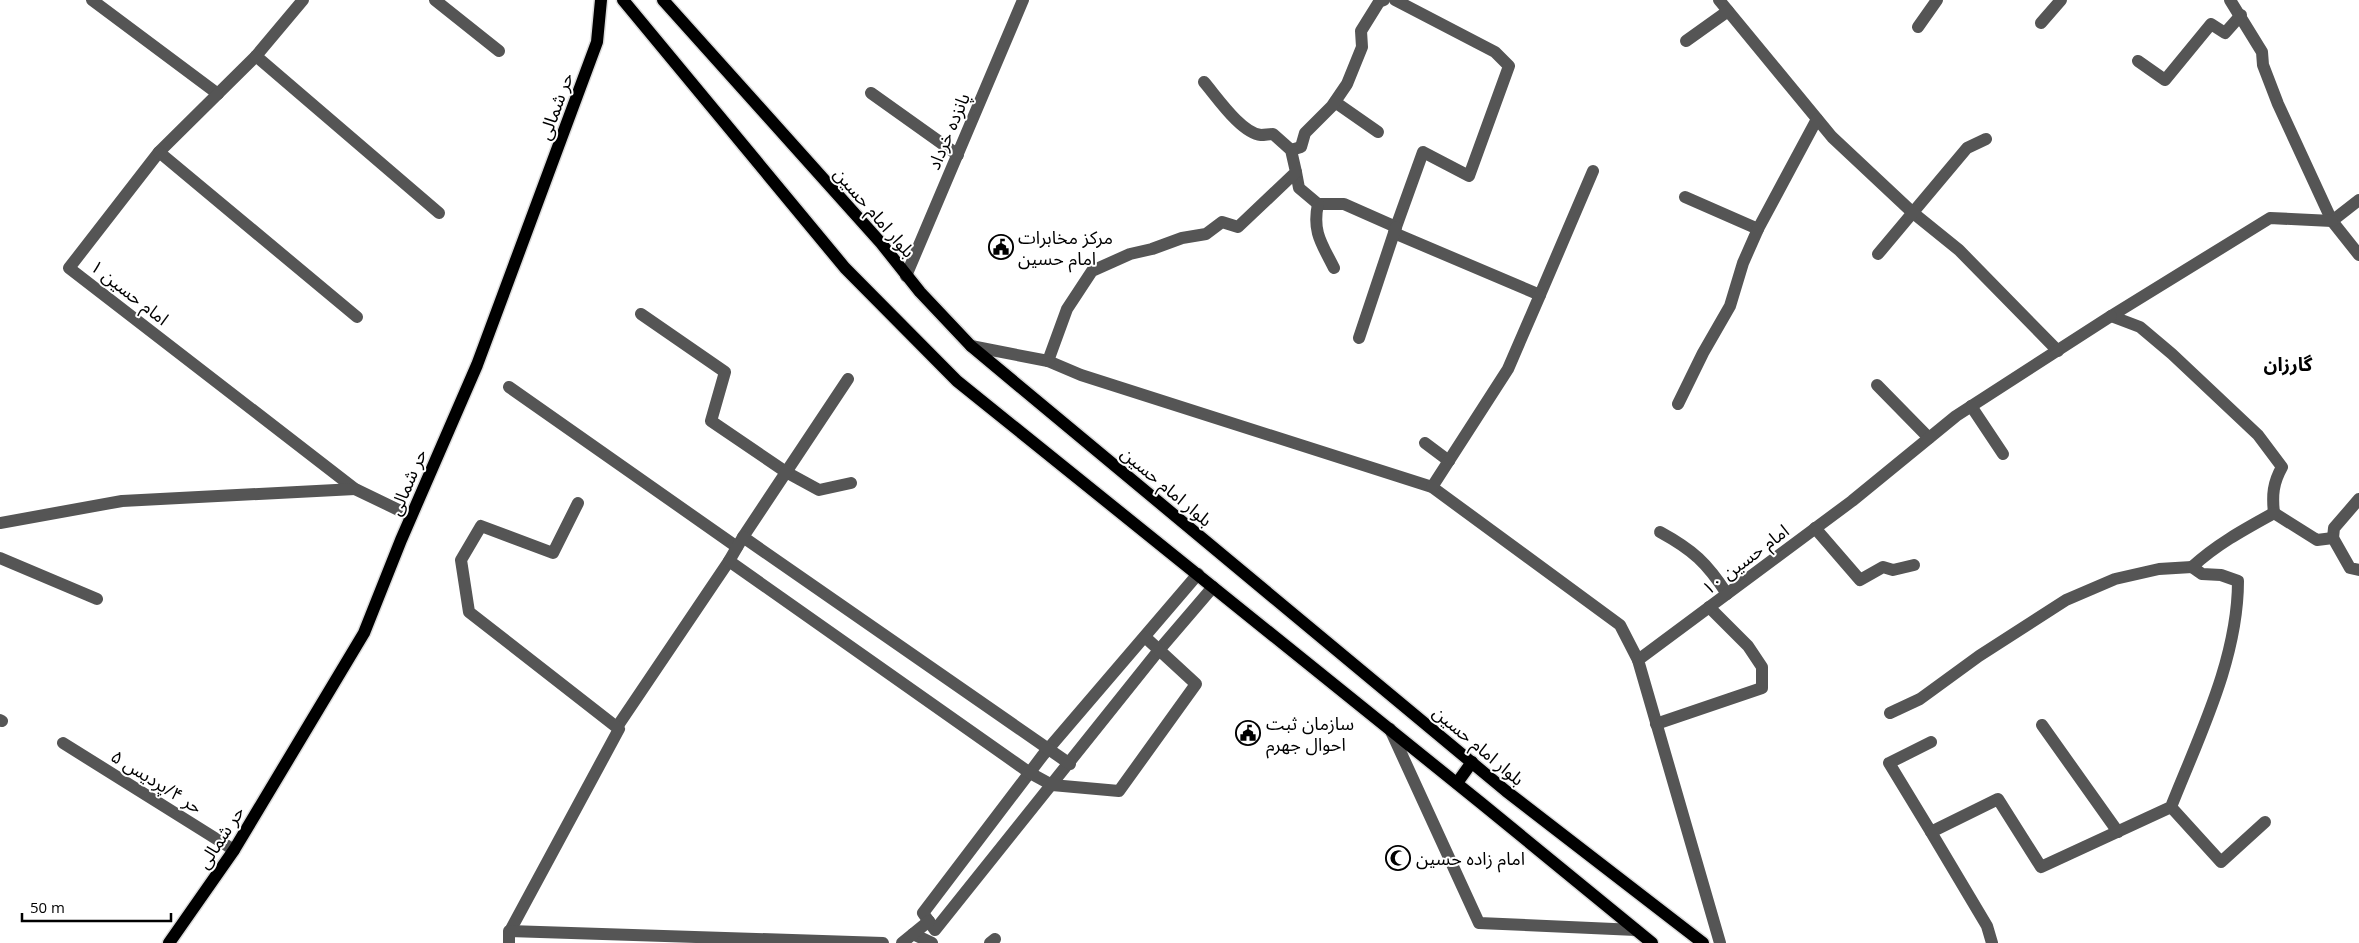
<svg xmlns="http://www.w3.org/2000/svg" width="2359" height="943" viewBox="0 0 2359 943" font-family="'Open Sans','Noto Sans Arabic',sans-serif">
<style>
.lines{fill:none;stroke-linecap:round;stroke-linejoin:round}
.major-casing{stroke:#dbdbdb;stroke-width:15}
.minor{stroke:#555;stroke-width:12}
.major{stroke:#000;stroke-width:12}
.labels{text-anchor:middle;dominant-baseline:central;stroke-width:4;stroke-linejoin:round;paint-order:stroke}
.street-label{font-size:18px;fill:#000;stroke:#fff}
.poi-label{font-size:18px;fill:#000;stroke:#fff;text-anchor:start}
.neighbourhood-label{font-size:19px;font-weight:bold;fill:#000;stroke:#fff}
</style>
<rect width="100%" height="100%" fill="#fff"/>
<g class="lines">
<defs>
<g id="major">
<polyline points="623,0 845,268 957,381 1481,803 1652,943"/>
<polyline points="663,0 881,243 920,292 971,346 1506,791 1703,943"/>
<polyline points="1457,783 1472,762"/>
<polyline points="169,943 234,850 364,633 401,540 477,365 597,42 601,0"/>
</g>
</defs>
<use href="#major" class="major-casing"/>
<g class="minor">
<polyline points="92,0 218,94"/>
<polyline points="303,0 256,56 159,152 69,268 355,489 411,516"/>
<polyline points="435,0 499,51"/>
<polyline points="1719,0 1832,137 1912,212 1959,250 2058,351"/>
<polyline points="2230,0 2262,52 2263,65 2278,104 2332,221 2359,255"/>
<polyline points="2041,23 2061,0"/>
<polyline points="1918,27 1937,0"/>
<polyline points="1686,41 1728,11"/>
<polyline points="256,56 439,213"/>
<polyline points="2138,61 2165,80 2211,24 2225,33 2241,15"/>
<polyline points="871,93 958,155"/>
<polyline points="1335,102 1378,132"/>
<polyline points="1291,150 1301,147 1305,133 1332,106 1347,84 1362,47 1361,31 1379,2 1384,0"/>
<polyline points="159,152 357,317"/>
<polyline points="1296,172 1299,188 1318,204 1344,204 1396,227 1423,152 1469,176 1509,66 1495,52 1395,0"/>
<polyline points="1685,197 1758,229"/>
<path d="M 1318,204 C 1312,232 1322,244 1334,268"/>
<polyline points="2332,221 2359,200"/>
<polyline points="1394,233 1540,295 1593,171"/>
<polyline points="1878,254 1967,148 1986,139"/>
<polyline points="906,276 1023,0"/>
<polyline points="641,314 725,372 711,421 786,472 819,490 851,483"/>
<polyline points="1359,338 1396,227"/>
<polyline points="971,346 1048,361 1081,375 1432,487 1620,625 1638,660"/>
<path d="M 1048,361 L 1067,309 L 1092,271 L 1130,254 L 1152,249 L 1182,238 L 1206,234 L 1222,222 L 1238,227 L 1296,172 L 1291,150 L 1273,134 C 1269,134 1265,135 1261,135 C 1241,133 1217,97 1204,82"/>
<polyline points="1877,385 1929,438"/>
<polyline points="509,387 737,547"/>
<polyline points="1678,404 1703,353 1730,306 1743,263 1758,229 1817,119"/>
<polyline points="1971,406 2003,454"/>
<polyline points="1425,443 1449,461"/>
<polyline points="1432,487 1508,369 1540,295"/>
<path d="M 2274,513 C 2272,495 2273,483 2282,467 L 2258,435 L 2172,354 L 2140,327 L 2111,316 L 2270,218 L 2332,221"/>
<polyline points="0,523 122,501 355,489"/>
<polyline points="1815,528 1860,580 1883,567 1893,570 1914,565"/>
<path d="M 1660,532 C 1693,550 1707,563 1727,594"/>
<polyline points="743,537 848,379"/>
<polyline points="2333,538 2334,528 2359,499"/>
<polyline points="0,558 97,599"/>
<polyline points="1198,574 1043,755 923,913 935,930 1159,650 1213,587"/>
<polyline points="1890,713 1920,699 1979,656 2066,600 2115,579 2159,569 2192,567"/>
<polyline points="0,720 2,721"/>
<polyline points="1656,724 1762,688 1762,667 1748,646 1709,607"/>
<polyline points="2042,725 2118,832"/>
<polyline points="617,727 729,561"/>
<polyline points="1390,729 1479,923 1636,930"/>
<polyline points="63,743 234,850"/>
<polyline points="1070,764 743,537 729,561 1030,773 1052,785 1119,791 1196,684 1145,637"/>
<polyline points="2171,807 2221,862 2265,822"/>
<polyline points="1931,832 1889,763 1931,742"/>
<polyline points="510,931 619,729 469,612 461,560 481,526 553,553 578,503"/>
<polyline points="913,934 932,943"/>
<polyline points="509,943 509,931 883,943"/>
<polyline points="902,943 929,921"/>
<polyline points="990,943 995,939"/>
<polyline points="1720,943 1638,660 1852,501 1956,416 2111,316"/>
<path d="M 1992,943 L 1987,926 L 1931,832 L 1998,799 L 2041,867 L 2171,807 C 2199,736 2238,659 2238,581 L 2221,575 L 2202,574 L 2192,567 C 2217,544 2245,529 2274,513 L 2317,540 L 2333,538 L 2350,568 L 2359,570"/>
</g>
<use href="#major" class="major"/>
</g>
<defs>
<symbol id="civic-ring" viewBox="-11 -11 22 22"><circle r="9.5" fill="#fff" stroke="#000" stroke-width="1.5"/><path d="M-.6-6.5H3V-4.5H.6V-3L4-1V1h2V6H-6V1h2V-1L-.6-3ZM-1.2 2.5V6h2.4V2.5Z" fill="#000"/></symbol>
<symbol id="mosque-ring" viewBox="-11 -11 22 22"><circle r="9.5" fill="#fff" stroke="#000" stroke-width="1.5"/><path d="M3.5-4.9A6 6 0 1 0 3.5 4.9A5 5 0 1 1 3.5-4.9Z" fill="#000"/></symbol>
</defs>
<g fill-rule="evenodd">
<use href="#civic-ring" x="987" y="233" width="28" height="28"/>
<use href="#civic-ring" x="1234" y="719" width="28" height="28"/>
<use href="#mosque-ring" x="1384" y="844" width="28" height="28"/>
</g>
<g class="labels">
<g class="street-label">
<text transform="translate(555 106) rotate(-70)">حر شمالی</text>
<text transform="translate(948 131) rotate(-67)">پانزده خرداد</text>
<text transform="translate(875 212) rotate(49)">بلوار امام حسین</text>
<text transform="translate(130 292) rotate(38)">امام حسین ۱</text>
<text transform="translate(407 482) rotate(-67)">حر شمالی</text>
<text transform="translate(1167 486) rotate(40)">بلوار امام حسین</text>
<text transform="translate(1745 559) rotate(-37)">امام حسین ۱۰</text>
<text transform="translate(1479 745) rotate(40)">بلوار امام حسین</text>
<text transform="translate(157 781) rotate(32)">حر ۴/پردیس ۵</text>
<text transform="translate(220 837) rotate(-57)">حر شمالی</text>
</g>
<g class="poi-label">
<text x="1018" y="237">مرکز مخابرات<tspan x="1018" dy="21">امام حسین</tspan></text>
<text x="1266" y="723">سازمان ثبت<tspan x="1266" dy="21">احوال جهرم</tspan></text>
<text x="1416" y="858">امام زاده حسین</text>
</g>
<g class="neighbourhood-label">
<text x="2288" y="364">گارزان</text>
</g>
</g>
<path d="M22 913v8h149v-8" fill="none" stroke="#000000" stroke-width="2.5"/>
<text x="30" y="913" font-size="15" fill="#000000" stroke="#ffffff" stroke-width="4" paint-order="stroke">50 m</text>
</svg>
